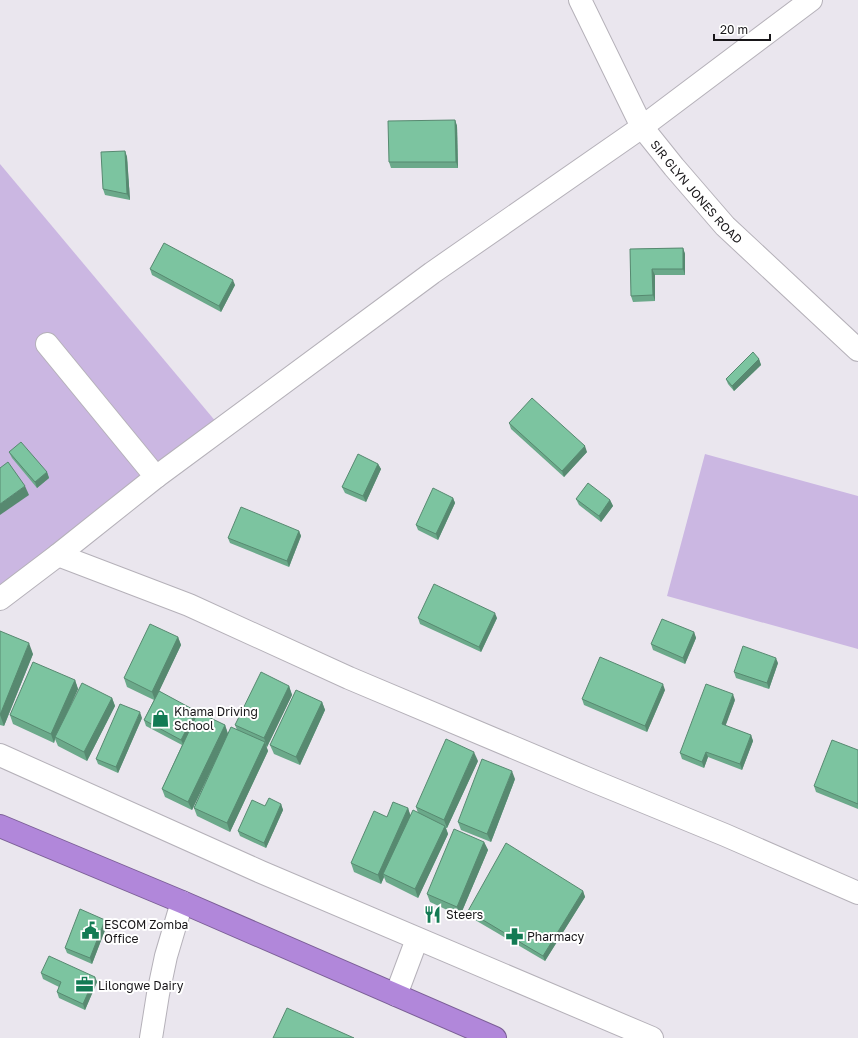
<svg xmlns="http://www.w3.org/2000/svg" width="858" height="1038" viewBox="0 0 858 1038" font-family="'Golos Text',sans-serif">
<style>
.garden{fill:#cbb7e2}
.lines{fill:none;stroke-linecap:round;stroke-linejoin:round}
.minor-casing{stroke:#b5b1b9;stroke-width:24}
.highway-casing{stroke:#7b5f96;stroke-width:24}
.minor{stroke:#fff;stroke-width:22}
.highway{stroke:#b187da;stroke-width:22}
.wall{fill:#6ba98a}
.shaded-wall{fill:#578970}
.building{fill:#7cc4a0;stroke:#578970}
.labels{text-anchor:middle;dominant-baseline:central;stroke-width:4;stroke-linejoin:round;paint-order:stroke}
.street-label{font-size:12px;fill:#181619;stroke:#fff}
.poi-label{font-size:12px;fill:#181619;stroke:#fff;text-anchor:start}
</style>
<rect width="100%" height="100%" fill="#eae6ee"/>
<g class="garden">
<polygon points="0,164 222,429 0,593"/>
<polygon points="705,454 858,496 858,649 667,596"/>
</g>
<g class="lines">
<defs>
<g id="minor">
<path id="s1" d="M 580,0 L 642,127 L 674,167 L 725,226 L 858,350"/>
<polyline points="47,344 156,477"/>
<polyline points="58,555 189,605 349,678 591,780 725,835 858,893"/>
<polyline points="0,599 58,555 156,477 432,273 642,127 811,0"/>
<polyline points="0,755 261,872 652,1038"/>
<polyline points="396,995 417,939"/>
<polyline points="151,1038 158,994 166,956 182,902"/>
</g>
<polyline id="highway" points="0,826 182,902 495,1038"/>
</defs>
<use href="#minor" class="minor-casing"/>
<use href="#highway" class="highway-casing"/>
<use href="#minor" class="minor"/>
<use href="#highway" class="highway"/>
</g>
<g class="wall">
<polygon points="455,120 457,126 458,168 391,168 389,162"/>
<polygon points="125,151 127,157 130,200 105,195 103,189"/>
<polygon points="683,248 685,254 685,275 655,275 655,301 633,302 631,296 630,249"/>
<polygon points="150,269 235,285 221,312 152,275"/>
<polygon points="759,359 761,365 734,391 728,384 726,379"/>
<polygon points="509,423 587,452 564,477 511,429"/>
<polygon points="9,452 47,472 49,478 37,488 12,458"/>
<polygon points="378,464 381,469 366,502 345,493 342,487"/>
<polygon points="453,498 455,503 438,540 418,530 416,525"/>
<polygon points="576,499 610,500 613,506 601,522 579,505"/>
<polygon points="299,531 301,536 289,567 230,543 228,538"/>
<polygon points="418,618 497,618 481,652 420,624"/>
<polygon points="0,631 33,654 4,726 0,725"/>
<polygon points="694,632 696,638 685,664 653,650 651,644"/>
<polygon points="178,637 181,645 159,691 197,714 225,725 228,734 237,730 235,725 289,686 292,695 267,747 266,746 268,751 230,832 197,816 194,808 222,748 192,810 165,797 162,789 182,745 146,726 144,720 154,700 127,687 124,678"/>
<polygon points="778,663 769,689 736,678 734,672"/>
<polygon points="75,680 78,689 65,717 112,698 115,706 87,761 58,746 55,739 54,743 13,724 10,715"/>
<polygon points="665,690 647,732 584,705 582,699"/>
<polygon points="735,700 725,726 751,735 753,741 742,770 708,757 704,768 682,759 680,753"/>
<polygon points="322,702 325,710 300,765 274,754 270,745"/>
<polygon points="142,718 118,773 98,764 96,759"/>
<polygon points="858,750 858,809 816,792 814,786"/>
<polygon points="478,761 447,828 446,828 448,834 418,898 386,882 384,877 381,884 354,872 351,863 387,817 408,808 410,815 418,813 416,807"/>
<polygon points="515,779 491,842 461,830 458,822"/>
<polygon points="281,804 283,810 266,848 240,836 238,831 265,806"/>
<polygon points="484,842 488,850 460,916 430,902 427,894"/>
<polygon points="583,891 585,897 545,961 470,917 468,911"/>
<polygon points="107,925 92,964 67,953 65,948"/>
<polygon points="41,973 95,977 97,982 85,1010 59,998 57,992 59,987 43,979"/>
</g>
<g class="shaded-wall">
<polygon points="455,120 457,126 458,168 456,162"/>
<polygon points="125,151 127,157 130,200 127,194"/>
<polygon points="683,248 685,254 685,275 683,269"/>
<polygon points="652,269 655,275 655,301 653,295"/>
<polygon points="233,280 235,285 221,312 219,306"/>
<polygon points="759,359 761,365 734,391 732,386"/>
<polygon points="585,446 587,452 564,477 562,471"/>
<polygon points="378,464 381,469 366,502 363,496"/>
<polygon points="47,472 49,478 37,488 35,482"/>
<polygon points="25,486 29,495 0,515 0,504"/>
<polygon points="453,498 455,503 438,540 436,534"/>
<polygon points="610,500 613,506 601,522 599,516"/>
<polygon points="299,531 301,536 289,567 287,561"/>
<polygon points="495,613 497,618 481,652 479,647"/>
<polygon points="694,632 696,638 685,664 683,658"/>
<polygon points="178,637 181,645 155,700 152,692"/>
<polygon points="29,643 33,654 4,726 0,715"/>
<polygon points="776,658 778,663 769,689 767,683"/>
<polygon points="75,680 78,689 56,738 55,737 55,739 54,743 51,734"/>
<polygon points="663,684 665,690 647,732 645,726"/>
<polygon points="289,686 292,695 267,747 264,738"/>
<polygon points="733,694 735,700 724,730 722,724"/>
<polygon points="112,698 115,706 87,761 84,752"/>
<polygon points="322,702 325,710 300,765 296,757"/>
<polygon points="196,711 198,717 184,746 181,740"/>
<polygon points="140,712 142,718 118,773 116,767"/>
<polygon points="225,725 228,734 192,810 188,802"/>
<polygon points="751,735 753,741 742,770 740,764"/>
<polygon points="265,742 268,751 230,832 227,823"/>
<polygon points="474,752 478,761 447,828 444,820"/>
<polygon points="706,752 708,757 704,768 702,762"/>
<polygon points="512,771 515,779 491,842 487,834"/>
<polygon points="281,804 283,810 266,848 264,843"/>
<polygon points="408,808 411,817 383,874 384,877 381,884 378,875"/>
<polygon points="445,826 448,834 418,898 415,889"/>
<polygon points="484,842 488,850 460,916 457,907"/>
<polygon points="583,891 585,897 545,961 543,956"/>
<polygon points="105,920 107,925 92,964 90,958"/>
<polygon points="95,977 97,982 85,1010 83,1004"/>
</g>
<g class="building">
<polygon points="455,120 456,162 389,162 388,121"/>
<polygon points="125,151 127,194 103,189 101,152"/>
<polygon points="164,243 233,280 219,306 150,269"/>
<polygon points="683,248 683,269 652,269 653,295 631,296 630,249"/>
<polygon points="753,352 759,359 732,386 726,379"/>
<polygon points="532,398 585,446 562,471 509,423"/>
<polygon points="21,442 47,472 35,482 9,452"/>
<polygon points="358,454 378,464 363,496 342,487"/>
<polygon points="8,462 25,486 0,504 0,468"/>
<polygon points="588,483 610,500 599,516 576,499"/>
<polygon points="433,488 453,498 436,534 416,525"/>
<polygon points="241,507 299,531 287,561 228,538"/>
<polygon points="434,584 495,613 479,647 418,618"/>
<polygon points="662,619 694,632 683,658 651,644"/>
<polygon points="150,624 178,637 152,692 124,678"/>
<polygon points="0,631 29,643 0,715"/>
<polygon points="743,646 776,658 767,683 734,672"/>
<polygon points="600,657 663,684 645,726 582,699"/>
<polygon points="33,662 75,680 51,734 10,715"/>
<polygon points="261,672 289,686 264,738 235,725"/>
<polygon points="82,683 112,698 84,752 55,737"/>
<polygon points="706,684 733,694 722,724 751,735 740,764 706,752 702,762 680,753"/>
<polygon points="296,690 322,702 296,757 270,745"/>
<polygon points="159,691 196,711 181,740 144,720"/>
<polygon points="120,704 140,712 116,767 96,759"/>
<polygon points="198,712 225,725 188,802 162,789"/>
<polygon points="231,727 265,742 227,823 194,808"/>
<polygon points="446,739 474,752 444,820 416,807"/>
<polygon points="832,740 858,750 858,804 814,786"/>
<polygon points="482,759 512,771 487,834 458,822"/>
<polygon points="269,798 281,804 264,843 238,831 252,800 265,806"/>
<polygon points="393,802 408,808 378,875 351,863 374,811 387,817"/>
<polygon points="413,810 445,826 415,889 383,874"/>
<polygon points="454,829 484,842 457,907 427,894"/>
<polygon points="506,843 583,891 543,956 468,911"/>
<polygon points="80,909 105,920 90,958 65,948"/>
<polygon points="49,956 95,977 83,1004 57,992 61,982 41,973"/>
<polygon points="287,1008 354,1038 273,1038"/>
</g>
<defs>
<symbol id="shop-bare" viewBox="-9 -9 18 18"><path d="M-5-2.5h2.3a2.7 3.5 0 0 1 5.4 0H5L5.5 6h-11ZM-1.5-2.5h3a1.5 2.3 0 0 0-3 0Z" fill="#137b54" stroke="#fff" stroke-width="2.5" paint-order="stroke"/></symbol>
<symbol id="restaurant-bare" viewBox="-9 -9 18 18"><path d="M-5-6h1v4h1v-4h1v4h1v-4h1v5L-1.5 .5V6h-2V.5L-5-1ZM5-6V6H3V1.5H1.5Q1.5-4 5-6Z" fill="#137b54" stroke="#fff" stroke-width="2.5" paint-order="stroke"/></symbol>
<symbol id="civic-bare" viewBox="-9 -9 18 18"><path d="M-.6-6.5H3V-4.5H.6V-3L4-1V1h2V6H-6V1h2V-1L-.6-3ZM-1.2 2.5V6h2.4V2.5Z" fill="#137b54" stroke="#fff" stroke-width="2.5" paint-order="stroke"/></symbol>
<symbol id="pharmacy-bare" viewBox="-9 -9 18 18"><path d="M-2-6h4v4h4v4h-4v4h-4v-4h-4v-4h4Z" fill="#137b54" stroke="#fff" stroke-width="2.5" paint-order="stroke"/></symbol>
<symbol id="office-bare" viewBox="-9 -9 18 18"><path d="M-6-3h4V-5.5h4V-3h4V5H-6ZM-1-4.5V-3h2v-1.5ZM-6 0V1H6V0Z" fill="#137b54" stroke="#fff" stroke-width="2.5" paint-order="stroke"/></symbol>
</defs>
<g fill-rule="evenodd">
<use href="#shop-bare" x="148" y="706" width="25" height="25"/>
<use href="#restaurant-bare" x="420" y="902" width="25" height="25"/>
<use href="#civic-bare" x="78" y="918" width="25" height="25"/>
<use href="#pharmacy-bare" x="502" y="924" width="25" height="25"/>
<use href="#office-bare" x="72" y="972" width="25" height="25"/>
</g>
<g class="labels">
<g class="street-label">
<text stroke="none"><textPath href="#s1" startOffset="226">SIR GLYN JONES ROAD</textPath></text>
</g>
<g class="poi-label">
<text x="174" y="711">Khama Driving<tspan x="174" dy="14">School</tspan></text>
<text x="446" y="914">Steers</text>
<text x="104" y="924">ESCOM Zomba<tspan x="104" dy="14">Office</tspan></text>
<text x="527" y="936">Pharmacy</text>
<text x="98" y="985">Lilongwe Dairy</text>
</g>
</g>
<path d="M714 34v6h56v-6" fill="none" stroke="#181619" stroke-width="2"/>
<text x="720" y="34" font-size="12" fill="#181619" stroke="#ffffff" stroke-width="3" paint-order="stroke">20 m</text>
</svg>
